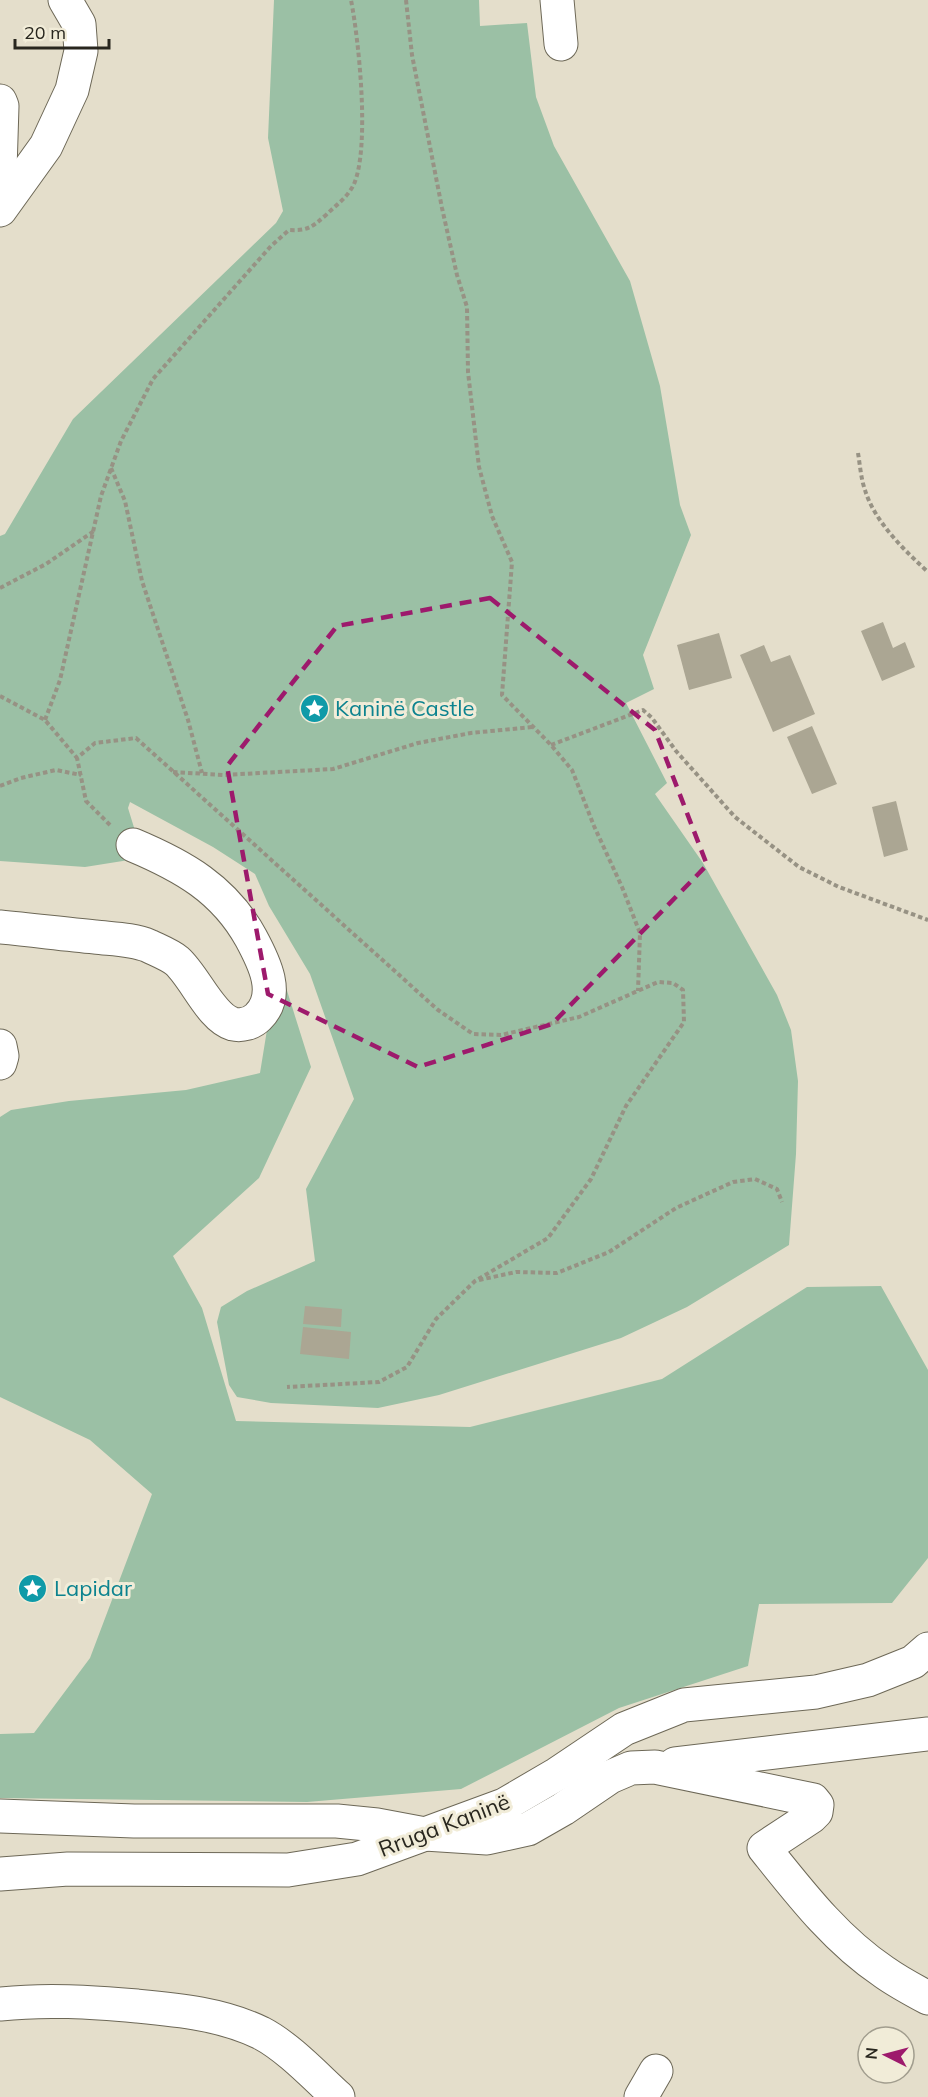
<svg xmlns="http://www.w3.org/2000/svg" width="928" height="2097" viewBox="0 0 928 2097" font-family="Mulish,sans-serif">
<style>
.green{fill:#9bc0a5}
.building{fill:#aba693}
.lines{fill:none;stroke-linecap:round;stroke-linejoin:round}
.minor-casing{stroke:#6d6857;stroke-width:35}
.path{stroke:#979284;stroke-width:4;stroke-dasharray:4.5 3;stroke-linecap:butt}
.minor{stroke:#fff;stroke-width:33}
.marked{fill:none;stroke:#9d1a6c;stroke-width:4.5;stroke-dasharray:12 8;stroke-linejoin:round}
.labels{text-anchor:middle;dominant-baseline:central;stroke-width:6;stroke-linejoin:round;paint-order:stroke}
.culture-label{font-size:22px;fill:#0d838f;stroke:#f1ecd8;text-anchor:start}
.street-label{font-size:22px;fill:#28261e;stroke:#f1ecd8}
</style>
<rect width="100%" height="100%" fill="#e4decb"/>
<g class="green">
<polygon points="274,0 479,0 480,26 527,23 536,97 554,146 630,281 660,386 680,505 691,535 643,655 654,689 626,703 667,783 655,794 703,863 777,995 791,1030 798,1081 796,1154 789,1245 687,1307 621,1338 439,1395 378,1408 271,1403 237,1397 229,1385 217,1322 221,1307 247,1291 315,1261 306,1189 354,1099 310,974 269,906 255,874 213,847 130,802 128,808 136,834 129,860 85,867 0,861 0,536 5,534 73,419 276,223 283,211 268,138"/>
<polygon points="278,962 311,1067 259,1178 173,1256 202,1308 236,1421 470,1427 662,1379 807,1287 881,1286 928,1370 928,1558 892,1603 759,1604 748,1666 619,1708 461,1789 307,1802 0,1798 0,1734 34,1733 90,1658 152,1494 90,1440 0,1397 0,1117 11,1110 69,1101 186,1090 260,1073"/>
</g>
<g class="building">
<polygon points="883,622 893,648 905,642 915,667 882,681 861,631"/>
<polygon points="719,633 732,678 689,690 677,645"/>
<polygon points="764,645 771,662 790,655 815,714 773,732 740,655"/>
<polygon points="812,726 837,784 812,794 787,737"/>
<polygon points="896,801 908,850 884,857 872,807"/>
<polygon points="305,1306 342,1309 341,1327 303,1324"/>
<polygon points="303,1327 351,1332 349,1359 300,1354"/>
</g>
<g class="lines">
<defs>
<g id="minor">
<polyline points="557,0 561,44"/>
<polyline points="0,101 2,106 0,170"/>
<polyline points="0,210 46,146 72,90 81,51 79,24 65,0"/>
<path d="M 0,927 C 32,930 63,934 95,937 C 112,939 133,939 149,946 C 157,950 170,955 177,961 C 195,977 211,1018 233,1024 C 242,1026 252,1023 258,1017 C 281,995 264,962 251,938 C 224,889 183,866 133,845"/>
<polyline points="0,1046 2,1056 0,1063"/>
<polyline points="675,1764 928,1734"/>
<path d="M 0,1816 L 134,1821 L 337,1821 L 377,1825 L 425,1834 L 487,1838 L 528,1829 L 563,1809 L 610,1777 L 631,1768 L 655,1767 L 813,1800 L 817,1805 L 816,1812 L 811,1817 L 764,1848 C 800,1893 836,1940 884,1972 C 898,1982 913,1990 928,1998"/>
<polyline points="0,1874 68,1869 288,1870 357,1859 504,1805 557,1774 624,1729 684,1705 816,1692 868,1680 913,1662 928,1649"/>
<path d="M 0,2004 C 46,1999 91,2002 137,2006 C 179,2010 222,2014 261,2033 C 288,2047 315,2076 338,2097"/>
<polyline points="641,2097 656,2071"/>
</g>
</defs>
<use href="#minor" class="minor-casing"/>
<g class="path">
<polyline points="406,0 412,55 442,208 457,275 467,307 468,372 479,467 492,516 512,562 502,695 551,745 572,770 594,826 622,887 640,933 638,991"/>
<path d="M 858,453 C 860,465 861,479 865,490 C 874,521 905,551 928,572"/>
<polyline points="111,468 125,501 142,581 188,720 202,773"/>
<polyline points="0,588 46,564 94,531"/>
<polyline points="0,696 45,720 77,758"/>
<path d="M 45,720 L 60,680 L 101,496 L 121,441 L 153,379 L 271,246 L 289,230 C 308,231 312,227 326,215 C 335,206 348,197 354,184 C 370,147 359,41 351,0"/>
<polyline points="551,745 643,710 652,718 676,751 735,817 799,867 839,887 928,920"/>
<polyline points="173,772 224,775 333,769 418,743 471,733 532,727"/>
<polyline points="0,786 21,778 56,770 81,775"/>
<polyline points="110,825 86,801 77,758 95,743 136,738 438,1010 473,1034 501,1035 579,1017 658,982 673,983 683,990 684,1022 626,1106 591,1179 548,1238 475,1281 436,1319 407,1367 379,1382 287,1387"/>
<polyline points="479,1280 516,1272 557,1273 609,1252 676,1208 733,1182 755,1179 777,1189 782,1202"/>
</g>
<use href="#minor" class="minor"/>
</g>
<path class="marked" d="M 490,598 L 655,730 L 707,865 L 552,1024 L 418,1067 L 268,994 L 227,766 L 337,626 Z"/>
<defs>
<symbol id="sight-disc" viewBox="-11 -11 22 22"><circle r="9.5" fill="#0f9aa8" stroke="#f1ecd8"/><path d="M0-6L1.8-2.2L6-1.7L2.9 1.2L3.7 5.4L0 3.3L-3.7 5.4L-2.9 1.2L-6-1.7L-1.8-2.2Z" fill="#fff"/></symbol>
</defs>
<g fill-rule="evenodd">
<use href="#sight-disc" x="298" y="692" width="33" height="33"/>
<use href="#sight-disc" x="16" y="1572" width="33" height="33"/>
</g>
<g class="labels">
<g class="culture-label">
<text x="335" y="708">Kaninë Castle</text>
<text x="54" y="1588">Lapidar</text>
</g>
<g class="street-label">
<text transform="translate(444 1825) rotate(-21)">Rruga Kaninë</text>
</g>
</g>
<g transform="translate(886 2055) rotate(276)"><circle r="28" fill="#f1ecd8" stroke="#a19d8e" stroke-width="1.5"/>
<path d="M0-4.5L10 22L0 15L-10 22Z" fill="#9d1a6c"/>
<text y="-9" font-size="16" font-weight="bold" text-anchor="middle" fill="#28261e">N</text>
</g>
<path d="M15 39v9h94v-9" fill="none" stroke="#28261e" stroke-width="3"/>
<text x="24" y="39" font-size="18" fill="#28261e" stroke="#f1ecd8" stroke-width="4.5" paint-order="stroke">20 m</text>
</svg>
